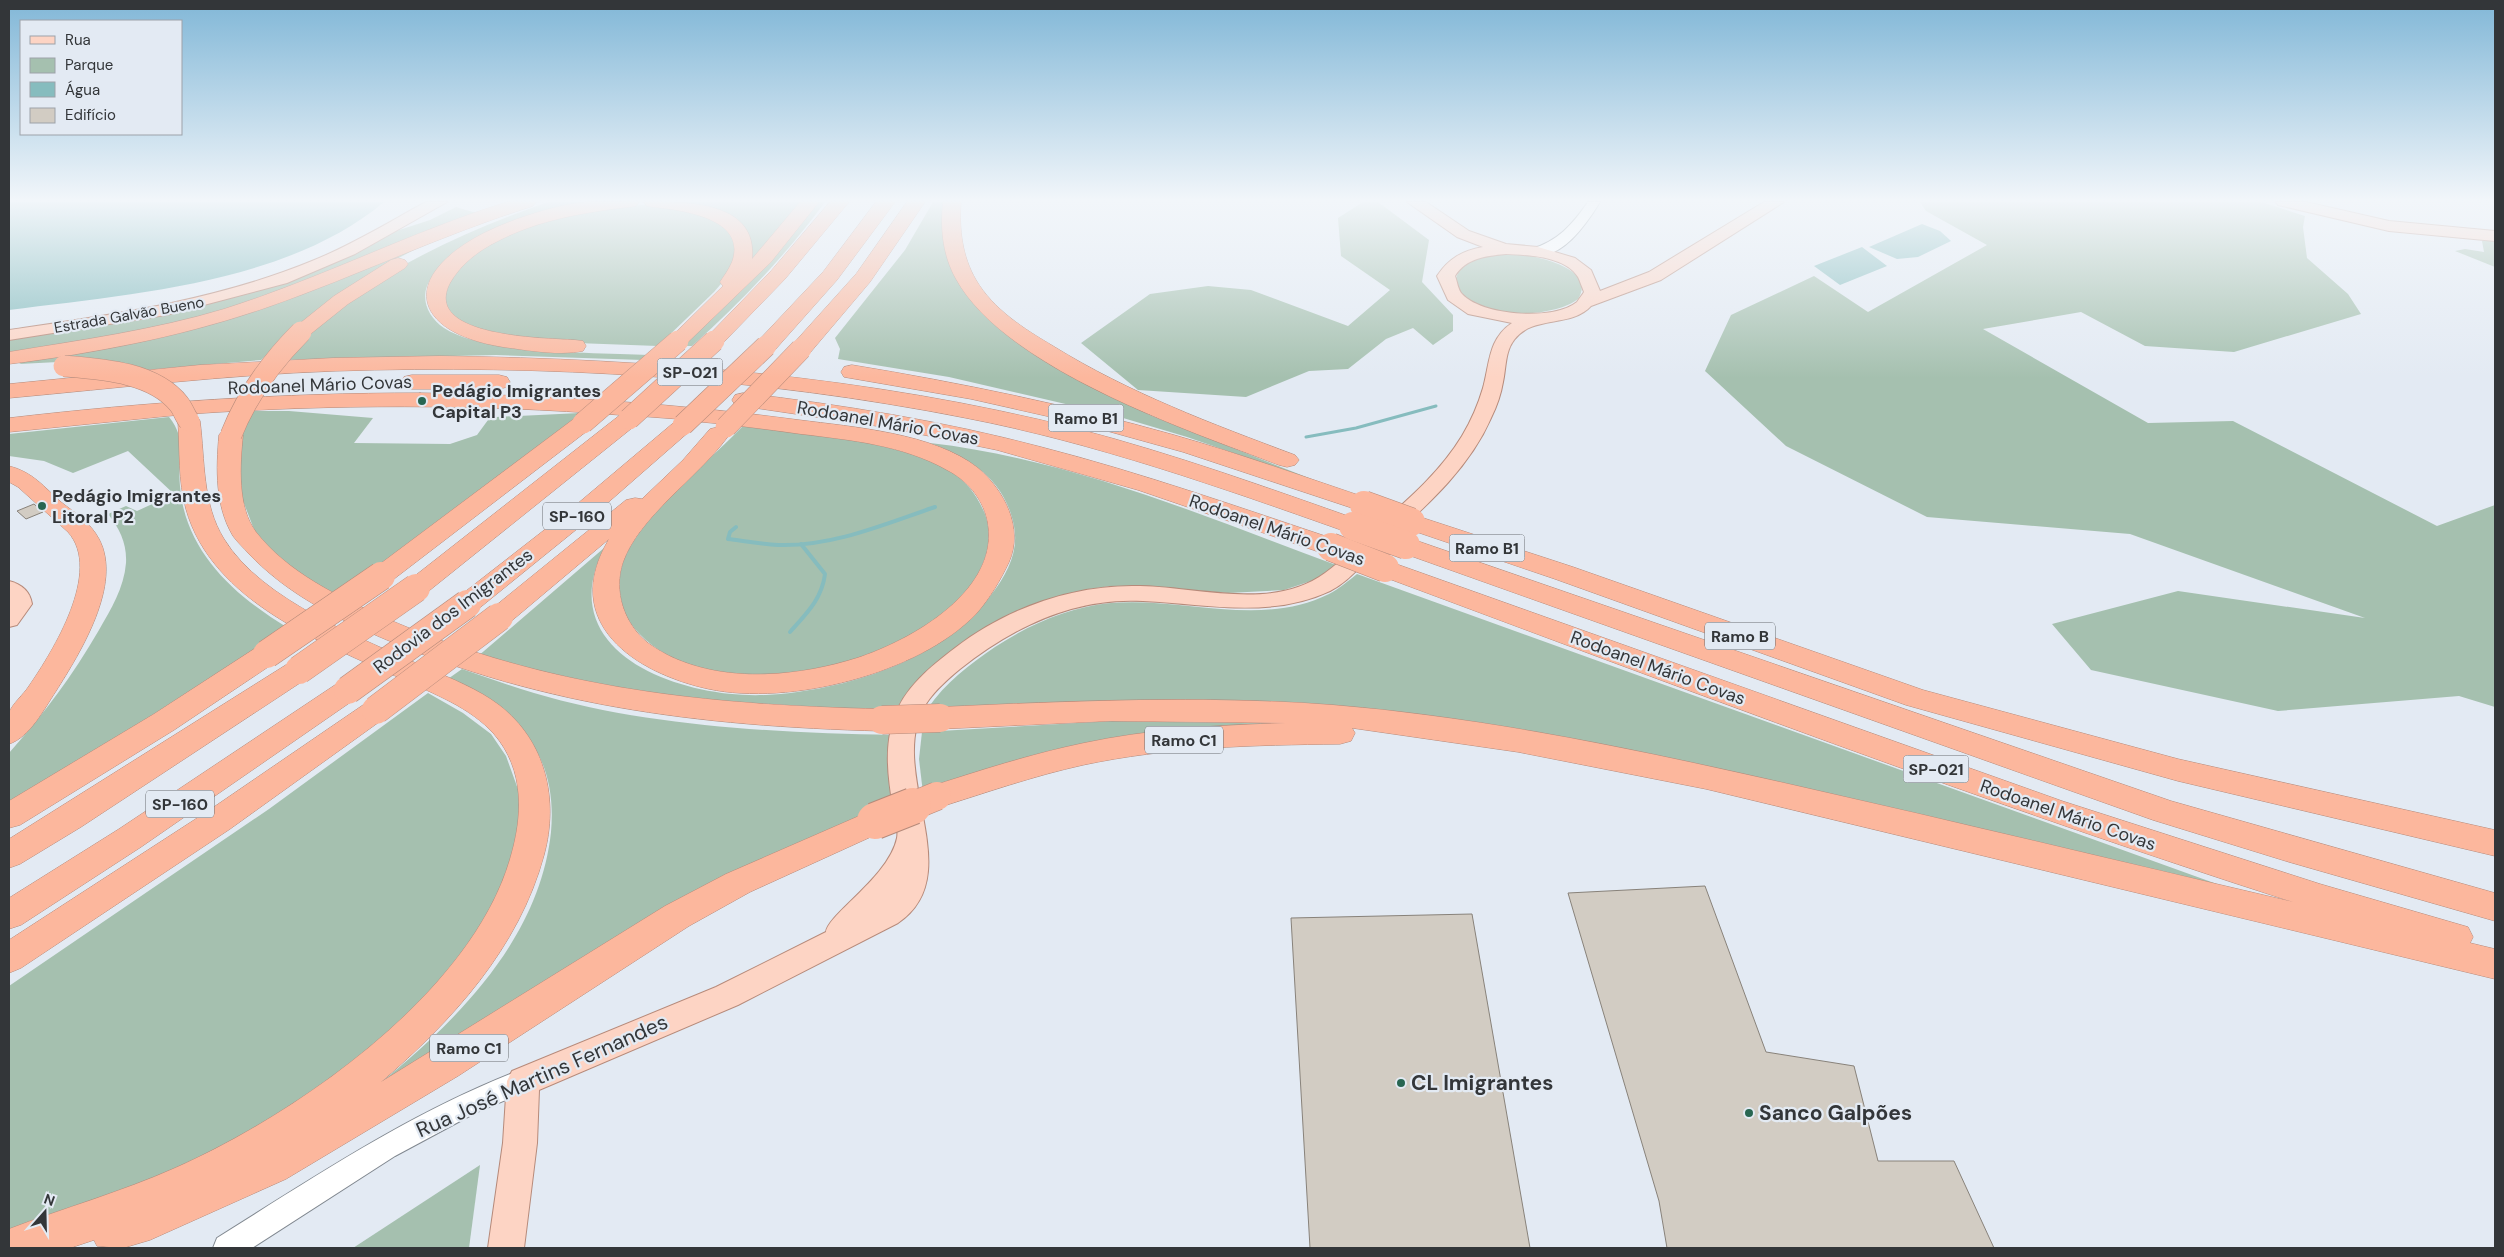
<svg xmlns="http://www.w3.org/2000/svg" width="2504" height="1257" viewBox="0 0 2504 1257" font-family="'DM Sans',sans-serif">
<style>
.green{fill:#a5c0af}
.water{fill:#86bcbe}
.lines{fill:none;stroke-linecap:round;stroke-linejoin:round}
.stream-far1{stroke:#86bcbe;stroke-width:3}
.stream{stroke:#86bcbe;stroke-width:4}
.building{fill:#d2ccc3;stroke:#88827a}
.minor-casing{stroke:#818890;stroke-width:2}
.major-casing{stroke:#b68a7a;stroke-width:2}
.highway-casing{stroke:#b68a7a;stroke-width:1}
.minor{fill:#fff;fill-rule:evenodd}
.major{fill:#fdd4c4;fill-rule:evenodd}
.highway{fill:#fcb79d;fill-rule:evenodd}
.highway-bridge-far2-casing{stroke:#b68a7a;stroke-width:22;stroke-linecap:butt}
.highway-bridge-far1-casing{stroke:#b68a7a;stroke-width:29;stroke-linecap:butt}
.highway-bridge-casing{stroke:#b68a7a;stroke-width:38;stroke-linecap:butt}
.highway-bridge-far2{stroke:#fcb79d;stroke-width:21}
.highway-bridge-far1{stroke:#fcb79d;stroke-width:28}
.highway-bridge{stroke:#fcb79d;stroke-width:36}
.poi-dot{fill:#286651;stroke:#e3eaf3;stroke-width:2}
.labels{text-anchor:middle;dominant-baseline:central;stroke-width:4.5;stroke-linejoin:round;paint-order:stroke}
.far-street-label{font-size:15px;fill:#333639;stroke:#e3eaf3}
.shield{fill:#e3eaf3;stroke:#686c71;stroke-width:1}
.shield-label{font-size:16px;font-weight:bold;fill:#333639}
.street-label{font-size:18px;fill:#333639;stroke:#e3eaf3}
.poi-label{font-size:18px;font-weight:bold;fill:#333639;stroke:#e3eaf3;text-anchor:start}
.near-street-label{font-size:21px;fill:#333639;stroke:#e3eaf3}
.near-poi-label{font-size:21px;font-weight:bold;fill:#333639;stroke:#e3eaf3;text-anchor:start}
</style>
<rect width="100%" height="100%" fill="#e3eaf3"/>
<g class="green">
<path d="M 548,202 L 609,202 C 588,206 558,208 539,216 C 515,225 483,248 460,261 C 452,265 439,270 433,276 C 418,294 426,316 444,328 C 485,355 597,352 649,355 L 643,360 L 496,355 L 280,360 C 353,282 449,237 548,202 Z"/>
<polygon points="673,202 805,202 736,281 747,236 688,204"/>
<path d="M 816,202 L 825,202 C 786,255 741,302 692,346 L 683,346 Z"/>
<polygon points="933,202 947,202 965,289 1097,389 1152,416 1324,484 1187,437 1113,415 949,377 838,359 840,349 835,338 905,250"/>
<polygon points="1363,202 1378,202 1429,240 1422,282 1453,315 1453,331 1433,345 1413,328 1386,339 1348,369 1309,371 1246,397 1138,390 1081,343 1150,294 1208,286 1251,290 1348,326 1390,290 1341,256 1338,218"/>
<polygon points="1920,202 2261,202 2305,216 2303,227 2307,258 2348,294 2361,314 2234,352 2145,346 2081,312 1983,329 2148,423 2233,421 2437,526 2495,505 2495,707 2459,696 2278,711 2091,670 2052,624 2178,591 2365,618 2130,534 1927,517 1786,446 1705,371 1731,315 1814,276 1868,312 1987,245 1926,211"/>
<polygon points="647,205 699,213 728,228 738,254 726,278 714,292 658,346 549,342 496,337 445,314 440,286 458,261 535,222 618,206"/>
<polygon points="456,207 483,215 214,314 49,350 9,355 9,339 122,322 349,255 396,231 430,220"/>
<polygon points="431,241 391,262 318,309 261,360 133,371 58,362 19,364 23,362 130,341"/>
<polygon points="2482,241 2495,241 2495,267 2455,251 2465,249 2484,252"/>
<path d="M 1520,254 C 1540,257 1597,269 1578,299 C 1552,320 1460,322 1456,278 C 1464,254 1499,254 1520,254 Z"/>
<polygon points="249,411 289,411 373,418 354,443 450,444 477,435 488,420 496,417 580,413 556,434 393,555 335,595 283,563 255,532 240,493 240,434"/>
<path d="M 169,417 C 188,440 177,460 180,486 C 185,552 235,596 288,628 L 9,807 L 9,753 C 44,714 73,675 99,630 C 111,609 124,588 126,563 C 127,544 120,529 108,514 L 126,506 L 137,511 L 174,494 L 128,451 L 73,473 L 44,461 L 9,456 L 9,434 Z"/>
<path d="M 744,425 C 802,433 899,441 948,470 C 966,480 977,495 985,514 C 993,537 987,559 975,579 C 919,668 709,716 635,629 C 617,607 615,575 628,551 C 650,509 710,460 744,425 Z"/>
<path d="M 930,443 C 1070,459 1204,516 1336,565 L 1314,580 L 1284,590 L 1228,593 L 1139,586 L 1111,586 L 1089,589 L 1033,605 L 1006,617 L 897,712 L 658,697 L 477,657 L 604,548 C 550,655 684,699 766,695 C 843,691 945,660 991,595 C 1007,574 1019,552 1014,526 C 1005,480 971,458 930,443 Z"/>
<path d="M 1357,574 L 2264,901 L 1496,729 L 928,708 C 945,683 970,664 995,647 C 1030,624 1069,607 1111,603 C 1184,597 1260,628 1329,594 C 1339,589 1348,581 1357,574 Z"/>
<path d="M 462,669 C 486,677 510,686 534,693 C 644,726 777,733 892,735 L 892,805 L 360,1099 C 445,1033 539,946 551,832 C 554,799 549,767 529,739 C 524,732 513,726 505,721 C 485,708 465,695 445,681 Z"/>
<polygon points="428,693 463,713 491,734 506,756 519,792 519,835 500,894 468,949 396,1029 283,1114 136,1190 9,1233 9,986 269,809"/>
<polygon points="1112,721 1301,724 923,793 919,759 922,732"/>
<polygon points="480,1165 469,1248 353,1248"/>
</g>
<g class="water">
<path d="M 9,202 L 384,202 C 286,284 130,294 9,310 Z"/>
<polygon points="1922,224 1940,231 1951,241 1918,257 1897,259 1869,247"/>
<polygon points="1862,247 1887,266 1840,285 1814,266"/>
</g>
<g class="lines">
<polyline class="stream-far1" points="1306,437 1356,428 1436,406"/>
<g class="stream">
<path d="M 736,527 L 730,532 L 728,539 C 744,541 761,544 778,545 C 832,547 885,524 935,507"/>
<path d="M 790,632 C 806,614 822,599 825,574 L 801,544"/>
</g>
</g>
<g class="building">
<polygon points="34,504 43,512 26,519 17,511"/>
<polygon points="1705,886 1766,1052 1854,1066 1878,1161 1954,1161 1994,1248 1667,1248 1659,1201 1568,893"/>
<polygon points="1472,914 1530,1248 1310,1248 1291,918"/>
</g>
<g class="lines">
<defs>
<g id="minor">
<path d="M 1588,202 L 1600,202 C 1587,223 1561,262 1531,255 L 1529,252 L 1531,249 C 1558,241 1572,225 1588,202 Z"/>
<path d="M 523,1069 L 532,1073 L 536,1081 L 532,1089 L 477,1112 L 395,1156 L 252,1248 L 213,1248 L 217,1238 C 316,1176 413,1111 523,1069 Z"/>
</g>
<g id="major">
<path d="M 426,202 L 447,202 L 355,254 L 287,283 L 166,315 L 9,340 L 9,330 C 111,315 215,301 312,261 C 352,245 389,222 426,202 Z"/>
<path d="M 1407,202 L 1426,202 L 1469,231 L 1506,244 L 1538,247 L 1575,258 L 1591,270 L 1600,291 L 1649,272 L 1764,202 L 1784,202 L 1661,280 L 1591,306 C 1571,328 1532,315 1514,340 C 1505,351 1506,369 1503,382 C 1501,394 1497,406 1491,418 C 1467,473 1419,512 1376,552 C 1361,565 1348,582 1330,591 C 1270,619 1207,604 1143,601 C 1074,597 1013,627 960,669 C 948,679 934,691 926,704 C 884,771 971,873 898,923 L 738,1005 L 539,1090 L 537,1143 L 524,1248 L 488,1248 L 503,1143 L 507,1081 L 512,1071 L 716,987 L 826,932 C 828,914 889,877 897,838 C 899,829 894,816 893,807 C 888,778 884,747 894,718 C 904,688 930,667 955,648 C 1007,608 1074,584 1140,586 C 1199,587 1273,611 1325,573 C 1342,561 1357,545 1372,531 C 1405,502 1439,474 1462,436 C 1471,421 1478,405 1483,388 C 1490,363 1488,339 1512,323 L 1468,314 L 1448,300 L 1437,276 C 1449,258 1462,251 1483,247 L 1457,237 ZM 1506,254 C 1528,255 1565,256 1578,277 C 1580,281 1582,287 1584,292 C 1582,295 1579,299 1577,302 C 1554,321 1482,316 1462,294 C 1458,290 1457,281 1455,276 C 1466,258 1486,256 1506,254 Z"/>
<polygon points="2276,202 2306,202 2389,221 2495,231 2495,241 2389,231 2278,205"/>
<path d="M 9,581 C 21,584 30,591 32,604 L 17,625 L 9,627 Z"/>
</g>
<g id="highway">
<path d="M 507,202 L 536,202 L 533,206 C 443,234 357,276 268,307 C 185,336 96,353 9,364 L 9,352 C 81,340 154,330 224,309 C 320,279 410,232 507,202 Z"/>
<path d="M 639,202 L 636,206 L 630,207 C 585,212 538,220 498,241 C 478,251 461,264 450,283 C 421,338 548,338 575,340 L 583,341 L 586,346 L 583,351 C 559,356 527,350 503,347 C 410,332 400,276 484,233 C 512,219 555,205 586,202 C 603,201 621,202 639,202 Z"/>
<path d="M 644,202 C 684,202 758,200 752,259 L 800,202 L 819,202 L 771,262 L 685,345 L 678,347 L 671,345 L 667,341 L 723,286 L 720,282 C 724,276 729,269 732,262 C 748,218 681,210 653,207 L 647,206 Z"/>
<polygon points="830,202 849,202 785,279 721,345 714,347 707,345 703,341 707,337 771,271"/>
<polygon points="876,202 895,202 837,280 774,351 766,352 758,351 755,346 758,341 823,272"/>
<polygon points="907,202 925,202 870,282 809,354 801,355 793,354 790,349 793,344 856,274"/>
<path d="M 943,202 L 961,202 C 959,229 962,256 976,280 C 993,309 1024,329 1053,346 C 1129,393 1212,424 1295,455 L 1299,460 L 1295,465 L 1287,467 L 1279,465 C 1186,430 1005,368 956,279 C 943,256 940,229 943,202 Z"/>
<polygon points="398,258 405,260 408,264 405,268 348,304 308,336 301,338 294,336 290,332 294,328 334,296 391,260"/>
<path d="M 440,356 C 655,359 869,376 1078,429 C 1174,454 1268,488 1362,521 L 1366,526 L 1362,531 L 1353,534 L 1344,531 C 1220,487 1095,443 966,418 C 758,377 546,364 335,371 C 225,375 118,388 9,398 L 9,384 L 200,365 L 333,358 Z"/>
<path d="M 852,365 C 961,383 1068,405 1174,435 C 1241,454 1307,478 1373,500 L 1376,505 L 1373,510 L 1364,512 L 1183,452 L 1082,424 L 971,399 L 844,377 L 841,372 L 844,367 Z"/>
<polygon points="412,375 499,375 507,377 510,382 507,387 499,389 412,389 404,387 401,382 404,377"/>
<path d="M 420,393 C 547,395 673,403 799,420 C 853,427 934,433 978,468 C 1004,490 1024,528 1009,562 C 1000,581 990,598 976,614 C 918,674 789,706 709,689 C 635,673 559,623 609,539 L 509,623 L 499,626 L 489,623 L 485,617 L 489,611 L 626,500 L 635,498 L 642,499 L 683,460 L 710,429 L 718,427 L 726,429 L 730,434 L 726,439 C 697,478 639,517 623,562 C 613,591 624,624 648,643 C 682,668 727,676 768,674 C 798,673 828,667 857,658 C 912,640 1003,589 987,519 C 982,498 967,480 947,470 C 903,445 851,440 801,434 C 765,429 728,424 691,421 L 695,425 L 691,430 L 588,520 L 477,610 L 467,613 L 457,610 L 454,604 L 457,598 L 570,510 L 678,419 L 638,416 L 640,419 L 637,424 L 425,594 L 416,597 L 407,594 L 403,588 L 407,582 L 620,415 C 477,404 333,404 189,414 L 197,416 L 200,421 C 205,460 202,504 224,539 C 262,601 363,639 427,668 C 452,679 478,689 499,705 C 546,741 559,800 544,855 C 519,948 452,1021 381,1082 L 665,906 L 726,874 L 875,809 L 886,812 L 891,821 L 886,830 L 750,892 L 689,926 L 458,1076 L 286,1179 L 150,1240 L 123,1248 L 97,1246 L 94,1240 L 70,1248 L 9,1248 L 9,1229 C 64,1208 121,1192 175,1168 C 297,1114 471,993 510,859 C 523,816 525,770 494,734 C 470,707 434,694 402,679 C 323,643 212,602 186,509 C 178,481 180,450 178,421 L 181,416 L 188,414 L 9,432 L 9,418 C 146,402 282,393 420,393 Z"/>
<path d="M 743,393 C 843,405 943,421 1041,447 C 1142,473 1241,508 1340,541 L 1344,547 L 1340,553 L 1331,555 L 1322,553 L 1138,490 L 997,450 L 890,428 L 735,405 L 732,400 L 735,395 Z"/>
<polygon points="583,416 591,418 594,423 591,428 390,582 381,584 372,582 368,576 372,570 575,418"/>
<path d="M 231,428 L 239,430 L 243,435 C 240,465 237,507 256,532 C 287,572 339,597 383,617 C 546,689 706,705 882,709 L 892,713 L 897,720 L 892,727 L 882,731 C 698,726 531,706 362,629 C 319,609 282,588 249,554 C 244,548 238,543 233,536 C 215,506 216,469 219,435 L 223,430 Z"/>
<path d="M 9,466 C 33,472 44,487 61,502 C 75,513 90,522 99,539 C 123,584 80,653 56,691 C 44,709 30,737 9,744 C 8,736 6,721 9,713 C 12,704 24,694 29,686 C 53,651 103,571 68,532 L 18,487 L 9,482 Z"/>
<polygon points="1411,514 1573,567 1923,690 2178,759 2495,830 2495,856 2178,781 1906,705 1555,579 1402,527 1398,522 1402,517"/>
<polygon points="1406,537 2171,801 2495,893 2495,921 2289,862 2153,820 1397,551 1393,545 1397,539"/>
<path d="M 1385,560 L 2062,801 L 2320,884 L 2468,927 L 2473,937 L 2470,943 L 2495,949 L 2495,979 L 1706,789 L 1518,752 L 1352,728 L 1355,733 L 1351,741 L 1340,744 C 1254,745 1167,747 1083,765 C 1033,776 985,793 937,808 L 926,804 L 921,796 L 926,788 C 978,771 1031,754 1084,743 C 1150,729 1218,725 1286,723 L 1110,721 L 940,729 L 930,725 L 925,718 L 930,711 L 940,707 C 1071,701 1202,695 1333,705 C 1491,718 1648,752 1802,787 C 1966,824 2130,864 2293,902 C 1984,803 1680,687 1376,574 L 1372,568 L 1376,562 Z"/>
<polygon points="267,644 277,647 281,654 277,661 174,730 20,825 9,828 9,801 154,714 257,647"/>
<polygon points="299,660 309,663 313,670 309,677 81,827 20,864 9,868 9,839 289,663"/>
<polygon points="348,680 358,683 362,690 358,697 141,847 21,925 9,929 9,898 119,829 338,683"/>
<polygon points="376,700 386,703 391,710 386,717 230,829 21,968 9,973 9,940 208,811 366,703"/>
</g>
</defs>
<use href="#minor" class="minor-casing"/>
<use href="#major" class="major-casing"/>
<use href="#highway" class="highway-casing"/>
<use href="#minor" class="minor"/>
<use href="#major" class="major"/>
<use href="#highway" class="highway"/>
<defs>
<g id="highway-bridge-far2">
<path d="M 64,366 C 101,369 154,372 179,404 C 183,409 185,416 189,421"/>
<polyline points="629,419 714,341"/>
<polyline points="583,423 678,341"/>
<polyline points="683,425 766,346"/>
<polyline points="726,427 801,349"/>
<path d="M 231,435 C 247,395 271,362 301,332"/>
</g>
<g id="highway-bridge-far1">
<polyline points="1364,505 1411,522"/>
<polyline points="1353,526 1406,545"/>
<polyline points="1331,547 1385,568"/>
<polyline points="267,654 381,576"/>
<polyline points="299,670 416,588"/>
<polyline points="348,690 467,604"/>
<polyline points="376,710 499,617"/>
<polyline points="882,720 940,718"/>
<polyline points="910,807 937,796"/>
</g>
<polyline id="highway-bridge" points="875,821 913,806"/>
</defs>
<use href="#highway-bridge-far2" class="highway-bridge-far2-casing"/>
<use href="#highway-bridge-far1" class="highway-bridge-far1-casing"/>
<use href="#highway-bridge" class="highway-bridge-casing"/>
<use href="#highway-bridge-far2" class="highway-bridge-far2"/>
<use href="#highway-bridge-far1" class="highway-bridge-far1"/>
<use href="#highway-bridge" class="highway-bridge"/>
</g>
<linearGradient id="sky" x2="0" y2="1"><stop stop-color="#81b7d7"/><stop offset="0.53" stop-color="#f2f6fa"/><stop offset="1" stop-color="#f2f6fa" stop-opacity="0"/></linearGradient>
<rect width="2504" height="378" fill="url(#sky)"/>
<g class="poi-dot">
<circle cx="422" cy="401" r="5"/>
<circle cx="42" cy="506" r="5"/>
<circle cx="1401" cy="1083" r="5"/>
<circle cx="1749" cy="1113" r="5"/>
</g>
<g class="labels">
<g class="far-street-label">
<text transform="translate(129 315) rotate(-10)">Estrada Galvão Bueno</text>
</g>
<g class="shield">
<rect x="657.5" y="358.5" width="65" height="27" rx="4"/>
<rect x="1048.5" y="404.5" width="75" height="27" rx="4"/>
<rect x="543" y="502.5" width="68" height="27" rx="4"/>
<rect x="1449.5" y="534.5" width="75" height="27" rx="4"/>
<rect x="1705" y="622.5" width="70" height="27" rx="4"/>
<rect x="1145" y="726.5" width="78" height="27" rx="4"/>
<rect x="1903.5" y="755.5" width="65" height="27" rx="4"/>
<rect x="146" y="790.5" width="68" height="27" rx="4"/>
<rect x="430" y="1034.5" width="78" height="27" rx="4"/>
</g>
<g class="shield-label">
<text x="690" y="372">SP-021</text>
<text x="1086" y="418">Ramo B1</text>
<text x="577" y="516">SP-160</text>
<text x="1487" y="548">Ramo B1</text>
<text x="1740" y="636">Ramo B</text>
<text x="1184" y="740">Ramo C1</text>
<text x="1936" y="769">SP-021</text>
<text x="180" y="804">SP-160</text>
<text x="469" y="1048">Ramo C1</text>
</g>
<g class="street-label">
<text transform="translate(320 385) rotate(-2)">Rodoanel Mário Covas</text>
<text transform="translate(888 423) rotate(10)">Rodoanel Mário Covas</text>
<text transform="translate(1277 530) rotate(19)">Rodoanel Mário Covas</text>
<text transform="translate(453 611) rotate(-37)">Rodovia dos Imigrantes</text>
<text transform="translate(1658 668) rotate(20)">Rodoanel Mário Covas</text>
<text transform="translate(2068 815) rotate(19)">Rodoanel Mário Covas</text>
</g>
<g class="poi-label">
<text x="432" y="391">Pedágio Imigrantes<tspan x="432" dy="21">Capital P3</tspan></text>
<text x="52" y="496">Pedágio Imigrantes<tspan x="52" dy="21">Litoral P2</tspan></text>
</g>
<g class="near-street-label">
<text transform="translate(542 1076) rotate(-24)">Rua José Martins Fernandes</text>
</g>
<g class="near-poi-label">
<text x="1411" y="1083">CL Imigrantes</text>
<text x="1759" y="1113">Sanco Galpões</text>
</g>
</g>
<rect width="2504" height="1257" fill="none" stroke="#333639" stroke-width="20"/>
<rect x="20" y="20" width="162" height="115" fill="#e3eaf3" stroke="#9da2a9"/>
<rect x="30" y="36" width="25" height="8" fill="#fdd4c4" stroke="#9da2a9"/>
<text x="65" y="45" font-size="15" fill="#333639">Rua</text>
<rect x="30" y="58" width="25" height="15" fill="#a5c0af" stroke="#9da2a9"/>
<text x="65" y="70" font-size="15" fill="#333639">Parque</text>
<rect x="30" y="82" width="25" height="15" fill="#86bcbe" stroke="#9da2a9"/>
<text x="65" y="95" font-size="15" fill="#333639">Água</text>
<rect x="30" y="108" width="25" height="15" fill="#d2ccc3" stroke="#9da2a9"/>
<text x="65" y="120" font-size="15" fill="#333639">Edifício</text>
<g transform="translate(45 1212) rotate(20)" stroke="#e3eaf3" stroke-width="4" paint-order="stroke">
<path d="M0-4L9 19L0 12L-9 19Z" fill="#333639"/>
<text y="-8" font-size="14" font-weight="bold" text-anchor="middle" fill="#333639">N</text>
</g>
</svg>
